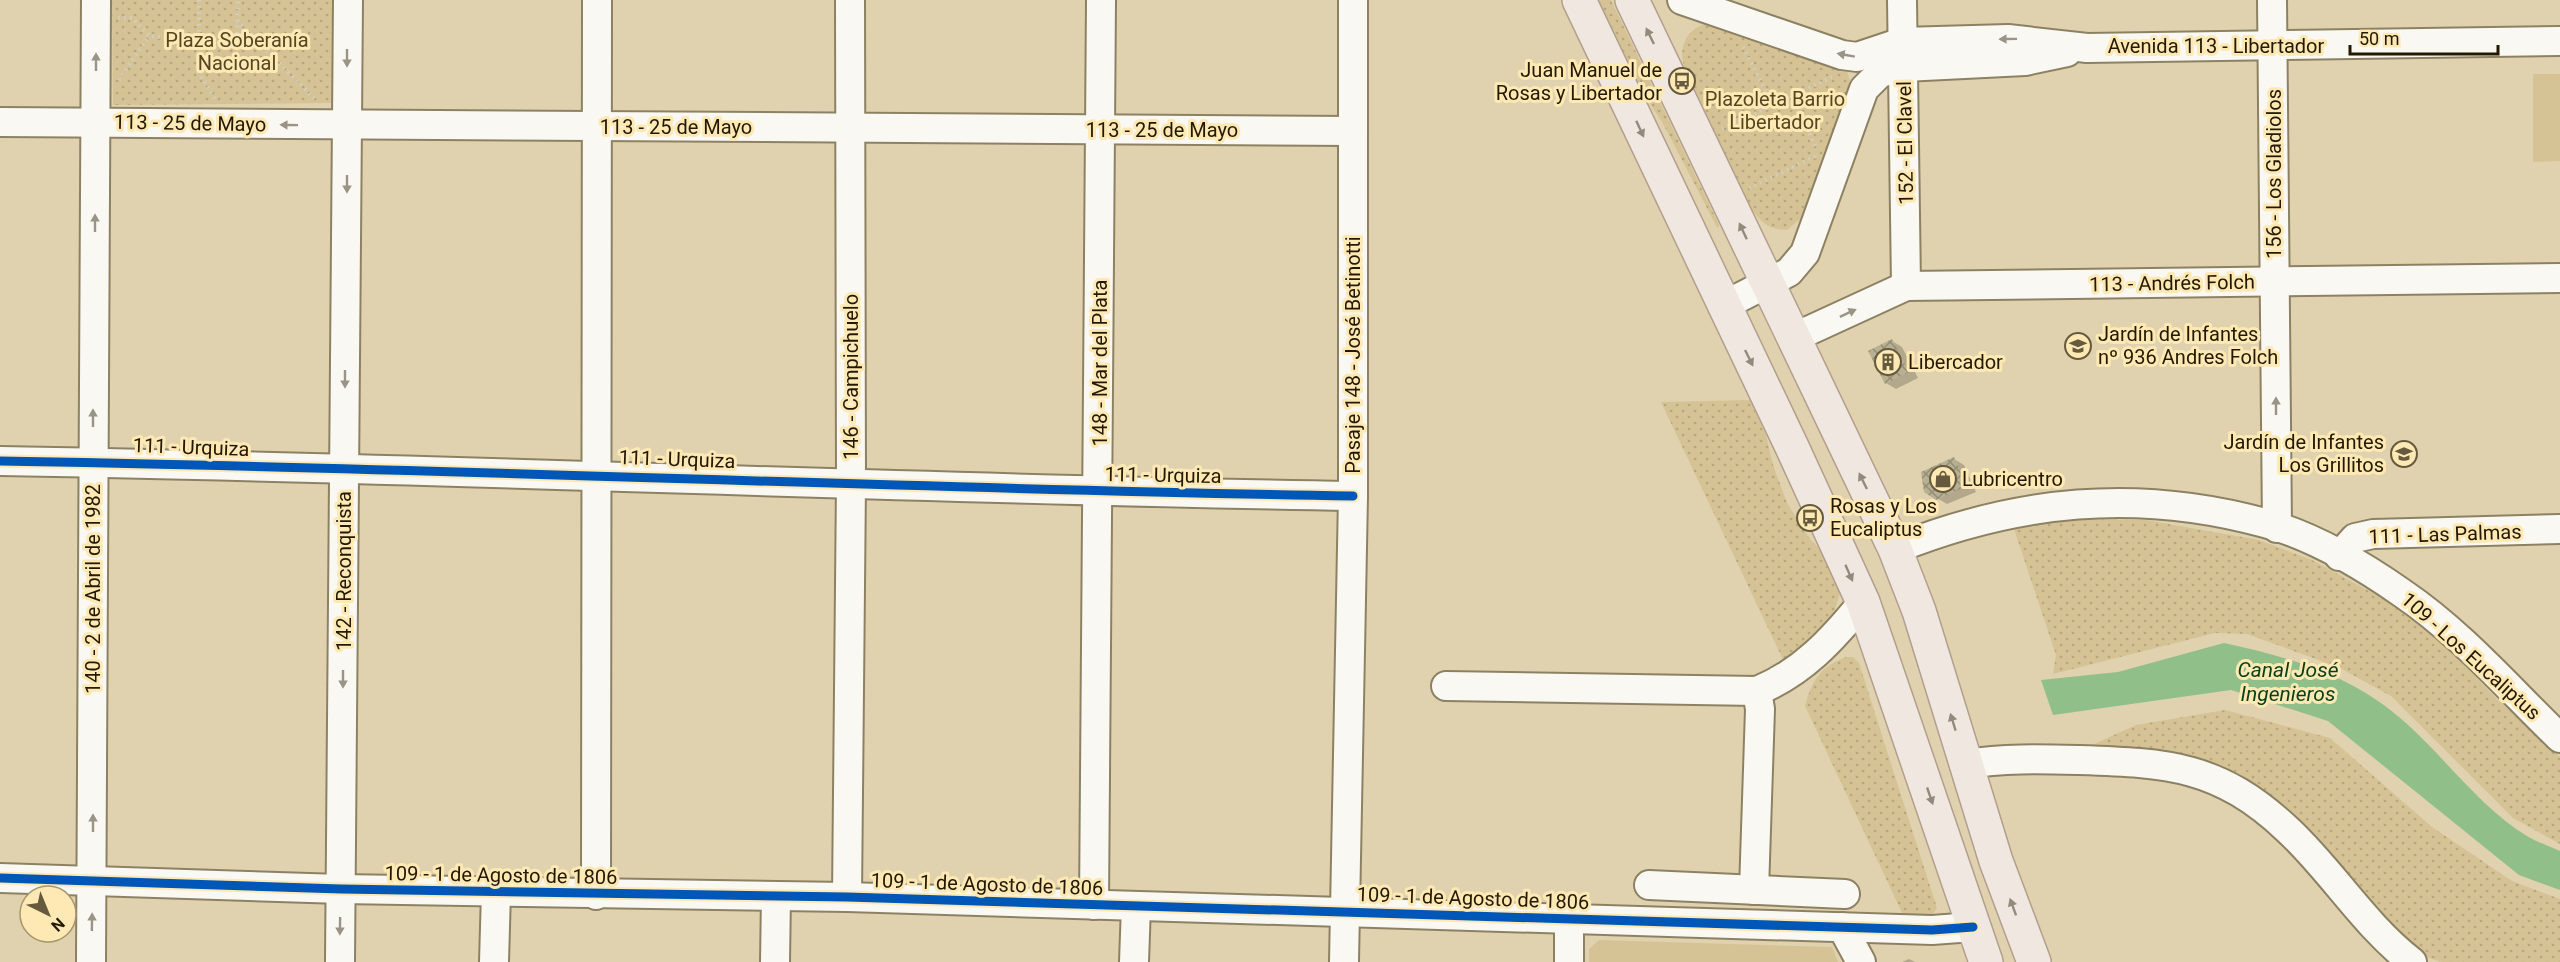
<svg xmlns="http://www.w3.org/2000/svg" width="2560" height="962" viewBox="0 0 2560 962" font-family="Roboto,sans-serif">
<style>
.grass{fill:url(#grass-dots)}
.pitch{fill:#d6c395}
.water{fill:#90bf8a}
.shadow{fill:#0003}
.building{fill:url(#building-cross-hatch)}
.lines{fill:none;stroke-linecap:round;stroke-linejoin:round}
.minor-casing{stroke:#8c8263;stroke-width:32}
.major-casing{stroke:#b29f8c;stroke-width:36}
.path{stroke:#d3cfc3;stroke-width:4;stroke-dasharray:1.5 4.5;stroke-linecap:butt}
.minor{stroke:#faf8f3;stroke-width:28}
.major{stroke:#f0e7e1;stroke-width:33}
.cycleway-casing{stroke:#fee9b4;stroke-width:13}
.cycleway{stroke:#0057b8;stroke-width:9}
.oneway{fill:#948a7c}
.oneway2{fill:#999486}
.labels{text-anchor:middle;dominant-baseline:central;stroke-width:6;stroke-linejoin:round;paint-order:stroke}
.park-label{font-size:20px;fill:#554621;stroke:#fee9b4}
.street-label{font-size:20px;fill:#231900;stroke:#fee9b4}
.poi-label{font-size:20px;fill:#231900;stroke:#fee9b4;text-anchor:start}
.water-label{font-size:21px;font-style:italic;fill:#073f19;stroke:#fee9b4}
</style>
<defs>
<pattern id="grass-dots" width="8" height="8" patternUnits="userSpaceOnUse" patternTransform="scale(1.5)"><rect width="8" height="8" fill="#d6c395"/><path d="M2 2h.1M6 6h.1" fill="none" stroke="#b7a77f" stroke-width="1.8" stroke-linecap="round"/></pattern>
<pattern id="building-cross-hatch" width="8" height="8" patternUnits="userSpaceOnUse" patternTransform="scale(1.5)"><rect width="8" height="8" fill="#b7b093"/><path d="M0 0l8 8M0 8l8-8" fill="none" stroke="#948e76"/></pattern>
</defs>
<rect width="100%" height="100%" fill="#e0d2ae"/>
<g class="grass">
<polygon points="112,0 332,0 333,103 113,105"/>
<polygon points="1595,0 1611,0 1719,225 1718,229 1662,122 1629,71"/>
<path d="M 1715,22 L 1847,70 L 1851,85 L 1804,216 L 1787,230 C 1768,230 1761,222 1750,207 L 1684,66 C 1677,42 1691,24 1715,22 Z"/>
<polygon points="1750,400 1766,435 1773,465 1787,503 1809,538 1835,565 1840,593 1830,626 1787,668 1661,402"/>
<polygon points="2069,519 2146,520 2259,540 2312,560 2417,617 2496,698 2560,757 2560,844 2513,818 2391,696 2338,667 2247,634 2215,633 2053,674 2056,655 2014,529"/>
<path d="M 1846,657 L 1853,657 L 1859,663 L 1937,908 L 1932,915 L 1904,917 L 1805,706 C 1812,680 1820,667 1846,657 Z"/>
<polygon points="2225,710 2330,738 2432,827 2512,881 2560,899 2560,962 2441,962 2415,953 2269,801 2094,751 2092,745 2136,725"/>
</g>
<g class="pitch">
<polygon points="2533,74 2560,74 2560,161 2533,162"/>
<polygon points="1599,940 1832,947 1838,962 1589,962 1589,949"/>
</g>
<path class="water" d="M 2224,643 C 2293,658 2352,675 2406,723 C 2444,757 2483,810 2527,836 C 2537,842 2549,846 2560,851 L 2560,890 L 2519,875 L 2328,721 L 2231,690 L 2053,715 L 2041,680 L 2118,672 Z"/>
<g class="shadow">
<polygon points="1892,341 1902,347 1918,378 1896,389 1886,383"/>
<polygon points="1954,459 1964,465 1976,492 1947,504 1925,491"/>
<polygon points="1909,959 1915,962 1902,962"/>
</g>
<g class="building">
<polygon points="1892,339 1909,372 1885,384 1868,351"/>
<polygon points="1954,457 1967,486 1936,500 1924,492 1921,472"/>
</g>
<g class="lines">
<defs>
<g id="minor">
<polyline points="1682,0 1842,55 1857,57 1902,42 2008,39 2087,48 2560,41"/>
<polyline points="1902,0 1906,286"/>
<polyline points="2272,0 2277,528"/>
<polyline points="0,122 1353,131"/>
<polyline points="1723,306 1789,272 1805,253 1864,89 1880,73 1904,67 2025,61 2067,52"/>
<polyline points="1795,337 1906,286 2560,278"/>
<path d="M 0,461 C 451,468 902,489 1353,496"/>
<path d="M 1895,549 C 2017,500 2137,488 2265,523 C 2313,536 2362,565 2402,593 C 2461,633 2509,689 2560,738"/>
<polyline points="2339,556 2355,538 2373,534 2560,529"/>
<path d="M 1446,686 L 1757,691 C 1802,673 1833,639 1863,602"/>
<path d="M 1965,764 C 2004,758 2040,759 2079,760 C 2168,763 2219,765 2288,830 C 2332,871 2364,925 2412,962"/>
<polyline points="0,878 341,889 847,897 1932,930 1973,927"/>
<polyline points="1649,885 1845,894"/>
<polyline points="1754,890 1760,709 1757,691"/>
<polyline points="596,895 597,0"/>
<polyline points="847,897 851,482 850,0"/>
<polyline points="1094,905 1101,0"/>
<polyline points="1842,927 1861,962"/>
<polyline points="91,962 96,0"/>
<polyline points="340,962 348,0"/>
<polyline points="494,962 496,892"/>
<polyline points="775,962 776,896"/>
<polyline points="1134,962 1136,906"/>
<polyline points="1344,962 1353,496 1353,0"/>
<polyline points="1569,962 1569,919"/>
</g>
<g id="major">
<polyline points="1579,0 1792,447 1863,602 1986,962"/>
<polyline points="1632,0 1895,549 1919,611 1996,861 2034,962"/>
</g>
</defs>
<use href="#minor" class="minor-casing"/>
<use href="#major" class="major-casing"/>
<g class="path">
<polyline points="199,0 199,41 237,44 238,0"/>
<polyline points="118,18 132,18 149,36 199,41 197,70 215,99"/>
<polyline points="237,21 317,101"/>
<polyline points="1743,47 1773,105"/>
<polyline points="119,80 149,36"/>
<polyline points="1791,96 1817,150"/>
<polyline points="1722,129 1832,77"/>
<polyline points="1749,188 1816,156"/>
</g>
<use href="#minor" class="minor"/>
<use href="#major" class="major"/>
<defs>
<g id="cycleway">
<path d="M 0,461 C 451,468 902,489 1353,496"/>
<polyline points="0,878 341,889 847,897 1932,930 1973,927"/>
</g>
</defs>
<use href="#cycleway" class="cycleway-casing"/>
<use href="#cycleway" class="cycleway"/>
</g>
<defs><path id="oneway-solid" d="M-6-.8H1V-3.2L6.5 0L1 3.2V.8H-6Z" transform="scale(1.5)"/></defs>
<g class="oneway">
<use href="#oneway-solid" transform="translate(1650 36) rotate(-116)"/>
<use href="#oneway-solid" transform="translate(1640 129) rotate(65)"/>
<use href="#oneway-solid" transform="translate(1743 231) rotate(-115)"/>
<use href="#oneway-solid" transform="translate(1749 358) rotate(64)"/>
<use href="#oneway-solid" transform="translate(1863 481) rotate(-116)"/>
<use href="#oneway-solid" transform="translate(1849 573) rotate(66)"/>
<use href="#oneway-solid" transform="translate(1953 722) rotate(-107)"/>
<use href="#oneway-solid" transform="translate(1930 796) rotate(71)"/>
<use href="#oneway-solid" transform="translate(2013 907) rotate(-110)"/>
</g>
<g class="oneway2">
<use href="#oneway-solid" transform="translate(2008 39) rotate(179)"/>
<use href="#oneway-solid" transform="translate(1846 55) rotate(-170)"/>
<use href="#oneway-solid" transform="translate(347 58) rotate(90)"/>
<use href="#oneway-solid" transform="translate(96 62) rotate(-90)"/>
<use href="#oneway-solid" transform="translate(289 125) rotate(-179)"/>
<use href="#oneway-solid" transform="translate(347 184) rotate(90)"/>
<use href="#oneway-solid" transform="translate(95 223) rotate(-90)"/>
<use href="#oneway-solid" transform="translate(1848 313) rotate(-25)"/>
<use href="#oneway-solid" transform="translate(345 379) rotate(90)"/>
<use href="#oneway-solid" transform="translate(2276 406) rotate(-90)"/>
<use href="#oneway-solid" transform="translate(93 418) rotate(-90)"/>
<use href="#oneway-solid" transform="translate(343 679) rotate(90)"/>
<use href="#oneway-solid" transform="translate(93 823) rotate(-90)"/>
<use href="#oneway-solid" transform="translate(92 922) rotate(-89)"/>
<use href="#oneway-solid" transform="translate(340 926) rotate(91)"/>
</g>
<defs>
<symbol id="bus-ring" viewBox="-11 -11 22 22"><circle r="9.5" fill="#fee9b4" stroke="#655a3d" stroke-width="1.5"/><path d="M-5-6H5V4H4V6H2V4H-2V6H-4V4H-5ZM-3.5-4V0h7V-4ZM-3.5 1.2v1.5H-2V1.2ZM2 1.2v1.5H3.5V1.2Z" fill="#655a3d"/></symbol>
<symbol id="school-ring" viewBox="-11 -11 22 22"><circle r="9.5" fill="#fee9b4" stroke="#655a3d" stroke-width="1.5"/><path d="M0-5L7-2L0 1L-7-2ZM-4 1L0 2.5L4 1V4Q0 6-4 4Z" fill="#655a3d"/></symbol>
<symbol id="building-ring" viewBox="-11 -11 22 22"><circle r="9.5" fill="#fee9b4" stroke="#655a3d" stroke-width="1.5"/><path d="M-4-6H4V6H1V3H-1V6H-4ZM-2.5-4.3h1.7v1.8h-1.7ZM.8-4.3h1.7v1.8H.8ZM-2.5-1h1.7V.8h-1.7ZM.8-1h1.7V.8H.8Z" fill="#655a3d"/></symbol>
<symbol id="shop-ring" viewBox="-11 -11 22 22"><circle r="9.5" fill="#fee9b4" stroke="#655a3d" stroke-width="1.5"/><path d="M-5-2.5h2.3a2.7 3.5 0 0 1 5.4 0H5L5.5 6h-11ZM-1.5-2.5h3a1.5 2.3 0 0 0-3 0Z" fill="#655a3d"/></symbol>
</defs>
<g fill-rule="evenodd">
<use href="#bus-ring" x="1667" y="66" width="30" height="30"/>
<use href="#school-ring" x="2063" y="331" width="30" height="30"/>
<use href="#building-ring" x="1873" y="347" width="30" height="30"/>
<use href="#school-ring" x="2389" y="439" width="30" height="30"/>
<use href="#shop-ring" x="1928" y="464" width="30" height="30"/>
<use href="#bus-ring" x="1795" y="503" width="30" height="30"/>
</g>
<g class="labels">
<g class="park-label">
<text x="237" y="40">Plaza Soberanía<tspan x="237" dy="23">Nacional</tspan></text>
<text x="1775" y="99">Plazoleta Barrio<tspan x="1775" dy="23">Libertador</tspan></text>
</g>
<g class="street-label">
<text x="2216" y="46">Avenida 113 - Libertador</text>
<text transform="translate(190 123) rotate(1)">113 - 25 de Mayo</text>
<text x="676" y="127">113 - 25 de Mayo</text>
<text x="1162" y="130">113 - 25 de Mayo</text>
<text transform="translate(1905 143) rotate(-91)">152 - El Clavel</text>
<text transform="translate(2274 174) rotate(-90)">156 - Los Gladiolos</text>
<text transform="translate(2172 283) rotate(-1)">113 - Andrés Folch</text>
<text transform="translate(1353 355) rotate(-90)">Pasaje 148 - José Betinotti</text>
<text transform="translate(1100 363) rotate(-90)">148 - Mar del Plata</text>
<text transform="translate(851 377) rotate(-90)">146 - Campichuelo</text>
<text transform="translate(191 447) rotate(2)">111 - Urquiza</text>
<text transform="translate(677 459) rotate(2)">111 - Urquiza</text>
<text transform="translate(1163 475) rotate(1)">111 - Urquiza</text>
<text transform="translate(2445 534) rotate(-2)">111 - Las Palmas</text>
<text transform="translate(344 571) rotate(-90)">142 - Reconquista</text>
<text transform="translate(93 589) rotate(-90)">140 - 2 de Abril de 1982</text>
<text transform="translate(2471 656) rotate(42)">109 - Los Eucaliptus</text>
<text transform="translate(501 875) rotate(1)">109 - 1 de Agosto de 1806</text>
<text transform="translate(987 884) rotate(2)">109 - 1 de Agosto de 1806</text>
<text transform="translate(1473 898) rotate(2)">109 - 1 de Agosto de 1806</text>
</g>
<g class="poi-label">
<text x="1662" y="70" text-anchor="end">Juan Manuel de<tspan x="1662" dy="23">Rosas y Libertador</tspan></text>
<text x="2098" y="334">Jardín de Infantes<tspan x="2098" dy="23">nº 936 Andres Folch</tspan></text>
<text x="1908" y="362">Libercador</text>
<text x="2384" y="442" text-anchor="end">Jardín de Infantes<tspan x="2384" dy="23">Los Grillitos</tspan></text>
<text x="1962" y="479">Lubricentro</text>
<text x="1830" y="506">Rosas y Los<tspan x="1830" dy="23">Eucaliptus</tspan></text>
</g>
<g class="water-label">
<text x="2288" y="670">Canal José<tspan x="2288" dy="24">Ingenieros</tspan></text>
</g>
</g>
<g transform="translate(48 914) rotate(137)"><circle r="28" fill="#fee9b4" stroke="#a6966c" stroke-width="1.5"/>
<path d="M0-4.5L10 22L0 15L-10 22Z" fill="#655a3d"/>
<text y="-9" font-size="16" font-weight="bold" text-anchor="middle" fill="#231900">N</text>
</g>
<path d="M2350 45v9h148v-9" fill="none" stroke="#231900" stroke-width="3"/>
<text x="2359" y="45" font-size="18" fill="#231900" stroke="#fee9b4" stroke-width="4.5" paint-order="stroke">50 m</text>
</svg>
